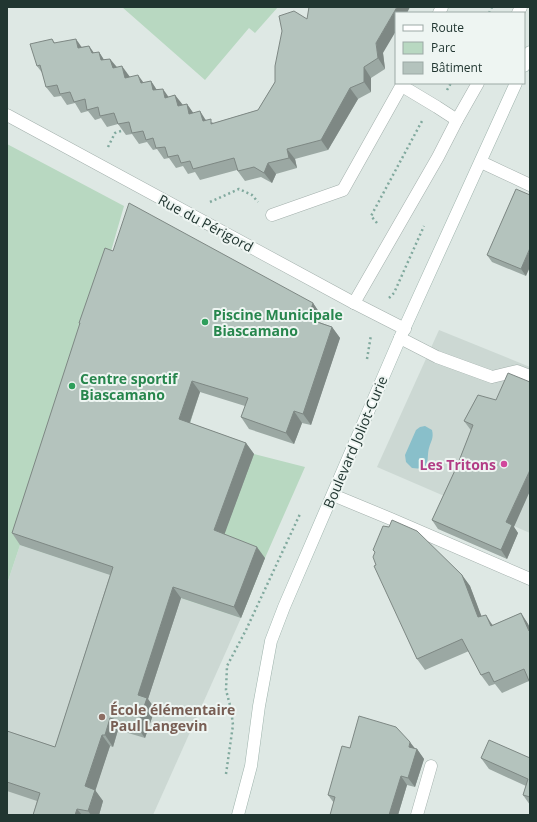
<svg xmlns="http://www.w3.org/2000/svg" width="537" height="822" viewBox="0 0 537 822" font-family="'Open Sans',sans-serif">
<style>
.built{fill:#ccd8d3}
.green{fill:#b8d8c1}
.water{fill:#89bfca}
.lines{fill:none;stroke-linecap:round;stroke-linejoin:round}
.lane-casing{stroke:#a2afab;stroke-width:13}
.street-casing{stroke:#a2afab;stroke-width:13}
.secondary-casing{stroke:#9eb3ac;stroke-width:13}
.path{stroke:#81a99e;stroke-width:2.5;stroke-dasharray:2 3;stroke-linecap:butt}
.lane{stroke:#fff;stroke-width:12}
.street{stroke:#fff;stroke-width:12}
.secondary{stroke:#fff;stroke-width:12}
.wall{fill:#9ba8a3}
.shaded-wall{fill:#7e8884}
.building{fill:#b4c3bd;stroke:#7e8884}
.leisure-dot{fill:#2e9e5b;stroke:#eef5f2;stroke-width:1.5}
.hotel-dot{fill:#d1479c;stroke:#eef5f2;stroke-width:1.5}
.education-dot{fill:#8d6e63;stroke:#eef5f2;stroke-width:1.5}
.labels{text-anchor:middle;dominant-baseline:central;stroke-width:4;stroke-linejoin:round;paint-order:stroke}
.street-label{font-size:14px;fill:#213631;stroke:#eef5f2}
.leisure-label{font-size:14px;font-weight:bold;fill:#27864d;stroke:#eef5f2;text-anchor:start}
.hotel-label{font-size:14px;font-weight:bold;fill:#b23c85;stroke:#eef5f2;text-anchor:end}
.education-label{font-size:14px;font-weight:bold;fill:#785e54;stroke:#eef5f2;text-anchor:start}
</style>
<rect width="100%" height="100%" fill="#dee8e4"/>
<g class="built">
<polygon points="439,330 530,367 530,533 377,467"/>
<polygon points="20,545 241,618 153,815 7,815 7,584"/>
</g>
<g class="green">
<polygon points="122,7 278,7 255,33 249,28 205,80"/>
<polygon points="7,144 124,206 78,366 195,405 188,431 254,454 305,467 265,558 241,618 20,545 7,584"/>
</g>
<path class="water" d="M 425,426 L 432,430 C 434,438 431,441 429,448 C 426,459 432,471 412,468 L 406,462 L 405,455 L 416,430 L 420,427 Z"/>
<g class="lines">
<defs>
<g id="lane">
<polyline points="439,13 442,7"/>
<polyline points="518,13 521,7"/>
<polyline points="402,86 437,107 457,120"/>
<polyline points="481,162 530,185"/>
<polyline points="272,215 343,190 403,83"/>
<polyline points="354,303 438,157 457,120 478,83"/>
<polyline points="400,338 437,357 492,377 517,371 530,376"/>
<polyline points="333,495 391,519 530,579"/>
<polyline points="417,815 431,766"/>
</g>
<polyline id="street" points="7,115 354,303 405,329"/>
<g id="secondary">
<polyline points="524,66 530,52"/>
<polyline points="238,815 251,766 259,706 271,641 284,607 400,338 516,83"/>
</g>
</defs>
<use href="#lane" class="lane-casing"/>
<use href="#street" class="street-casing"/>
<use href="#secondary" class="secondary-casing"/>
<g class="path">
<polyline points="489,13 492,7"/>
<polyline points="447,90 451,83"/>
<polyline points="108,147 115,133 124,130"/>
<polyline points="210,202 239,189 252,195 258,202"/>
<polyline points="377,223 371,216 422,121"/>
<polyline points="389,298 394,293 424,226"/>
<polyline points="367,359 371,335"/>
<polyline points="226,774 233,725 231,709 226,690 227,666 246,630 300,514"/>
</g>
<use href="#lane" class="lane"/>
<use href="#street" class="street"/>
<use href="#secondary" class="secondary"/>
</g>
<g class="wall">
<polygon points="307,19 383,53 385,69 371,78 371,92 358,99 328,150 295,159 297,168 276,174 272,183 261,177 245,181 237,170 200,180 195,172 188,174 183,166 176,168 169,158 164,159 157,149 153,150 147,142 139,144 132,134 126,135 118,124 107,127 101,118 95,120 88,111 81,113 75,103 67,105 61,96 54,97 46,87 43,74 37,66 52,39 55,43 82,47 89,46 94,53 99,52 104,60 110,59 117,67 130,77 143,83 151,81 157,90 168,97 175,95 182,105 187,104 193,113 206,120 214,123 258,110 275,82"/>
<polygon points="516,189 526,276 492,262 487,255"/>
<polygon points="113,251 313,303 321,315 319,322 332,327 340,338 311,425 302,423 294,444 249,429 241,417 245,406 200,392 190,423 246,443 254,454 224,534 265,558 241,618 181,598 148,699 155,709 145,738 118,730 113,747 110,746 95,790 103,801 99,815 33,815 37,801 7,791 7,731 55,747 110,575 20,545 12,533 80,325 79,323"/>
<polygon points="478,395 514,527 518,533 507,559 438,529 432,520 457,466 471,430 470,429 464,421"/>
<polygon points="376,565 462,575 470,586 481,616 493,625 521,613 528,624 530,628 530,683 529,681 502,693 495,684 489,686 481,675 469,651 425,670 417,659"/>
<polygon points="350,748 417,749 424,759 415,787 407,785 398,815 330,815 334,803 328,795"/>
<polygon points="481,758 530,758 530,805 523,795 526,786 489,769"/>
</g>
<g class="shaded-wall">
<polygon points="397,7 410,7 407,13 396,13 396,31 383,53 385,69 378,58 376,43"/>
<polygon points="76,39 83,49 78,48"/>
<polygon points="89,46 96,56 92,53"/>
<polygon points="99,52 106,63 101,60"/>
<polygon points="110,59 118,69 113,68"/>
<polygon points="122,66 130,77 133,89 125,78"/>
<polygon points="364,67 371,78 371,92 364,82"/>
<polygon points="138,75 146,86 141,83"/>
<polygon points="151,81 158,92 153,90"/>
<polygon points="350,88 358,99 328,150 321,140"/>
<polygon points="163,89 170,99 165,98"/>
<polygon points="175,95 183,105 178,106"/>
<polygon points="187,104 194,114 189,114"/>
<polygon points="200,111 207,122 203,121"/>
<polygon points="287,149 295,159 297,168 289,158"/>
<polygon points="268,163 276,174 272,183 264,173"/>
<polygon points="530,248 530,267 526,276 521,269"/>
<polygon points="313,303 321,315 316,330 308,319"/>
<polygon points="332,327 340,338 311,425 303,414"/>
<polygon points="192,381 200,392 187,430 179,419"/>
<polygon points="294,411 302,423 294,444 286,433"/>
<polygon points="246,443 254,454 222,541 214,530"/>
<polygon points="530,470 530,491 514,527 518,533 507,559 501,550 506,522"/>
<polygon points="257,547 265,558 241,618 234,607"/>
<polygon points="462,575 470,586 486,628 478,617"/>
<polygon points="173,587 181,598 148,699 155,709 145,738 137,727 138,695"/>
<polygon points="521,613 528,624 530,628 530,633"/>
<polygon points="486,615 493,626 491,626"/>
<polygon points="110,718 118,730 113,747 105,735"/>
<polygon points="102,735 110,746 93,798 85,786"/>
<polygon points="410,742 417,751 417,749 424,759 415,787 408,778 409,747"/>
<polygon points="401,776 407,785 398,815 389,815"/>
<polygon points="95,790 103,801 99,815 91,815 88,811"/>
<polygon points="77,809 82,815 75,815"/>
</g>
<g class="building">
<polygon points="309,7 397,7 376,43 378,58 364,67 364,82 350,88 321,140 287,149 289,158 268,163 264,173 254,167 238,171 234,158 193,169 190,161 181,163 178,155 168,157 165,147 156,148 153,138 146,140 143,131 132,133 129,122 118,124 114,113 100,116 98,107 87,110 85,99 74,102 70,92 60,94 57,85 46,87 40,65 37,66 30,44 52,39 54,43 76,39 78,48 89,46 92,53 99,52 101,60 110,59 113,68 122,66 125,78 138,75 141,83 151,81 153,90 163,89 165,98 175,95 178,106 187,104 189,114 200,111 203,121 211,119 211,124 258,110 275,82 275,66 282,31 279,16 294,11 307,19"/>
<polygon points="516,189 530,195 530,248 521,269 487,255"/>
<polygon points="129,203 313,303 308,319 332,327 303,414 294,411 286,433 241,417 248,398 192,381 179,419 246,443 214,530 257,547 234,607 173,587 138,695 147,698 137,727 110,718 105,735 102,735 85,786 95,790 88,811 77,809 75,815 33,815 40,793 7,782 7,731 55,747 113,567 12,533 80,323 79,323 105,248 113,251"/>
<polygon points="508,373 530,382 530,470 506,522 512,525 501,550 432,520 457,466 473,425 464,421 478,395 496,400"/>
<polygon points="392,520 417,531 462,575 478,617 486,615 491,626 521,613 529,631 530,630 530,683 524,669 494,682 489,672 481,675 462,639 417,659 374,566 376,565 373,557 375,552 373,550 383,526 389,527"/>
<polygon points="359,716 396,727 410,742 409,747 417,749 408,778 401,776 389,815 330,815 335,797 328,795 342,746 350,748"/>
<polygon points="489,740 530,758 530,797 523,795 528,779 481,758"/>
</g>
<g class="leisure-dot">
<circle cx="205" cy="322" r="4"/>
<circle cx="72" cy="386" r="4"/>
</g>
<circle class="hotel-dot" cx="504" cy="464" r="4"/>
<circle class="education-dot" cx="102" cy="717" r="4"/>
<g class="labels">
<g class="street-label">
<text transform="translate(206 223) rotate(28)">Rue du Périgord</text>
<text transform="translate(355 442) rotate(-67)">Boulevard Joliot-Curie</text>
</g>
<g class="leisure-label">
<text x="213" y="314">Piscine Municipale<tspan x="213" dy="16">Biascamano</tspan></text>
<text x="80" y="378">Centre sportif<tspan x="80" dy="16">Biascamano</tspan></text>
</g>
<g class="hotel-label">
<text x="496" y="464">Les Tritons</text>
</g>
<g class="education-label">
<text x="110" y="709">École élémentaire<tspan x="110" dy="16">Paul Langevin</tspan></text>
</g>
</g>
<rect width="537" height="822" fill="none" stroke="#213631" stroke-width="16"/>
<rect x="395" y="12" width="130" height="72" fill="#eef5f2" stroke="#9ca9a5"/>
<rect x="403" y="25" width="20" height="6" fill="#ffffff" stroke="#9ca9a5"/>
<text x="431" y="32" font-size="12" fill="#213631">Route</text>
<rect x="403" y="42" width="20" height="12" fill="#b8d8c1" stroke="#9ca9a5"/>
<text x="431" y="52" font-size="12" fill="#213631">Parc</text>
<rect x="403" y="62" width="20" height="12" fill="#b4c3bd" stroke="#9ca9a5"/>
<text x="431" y="72" font-size="12" fill="#213631">Bâtiment</text>
</svg>
